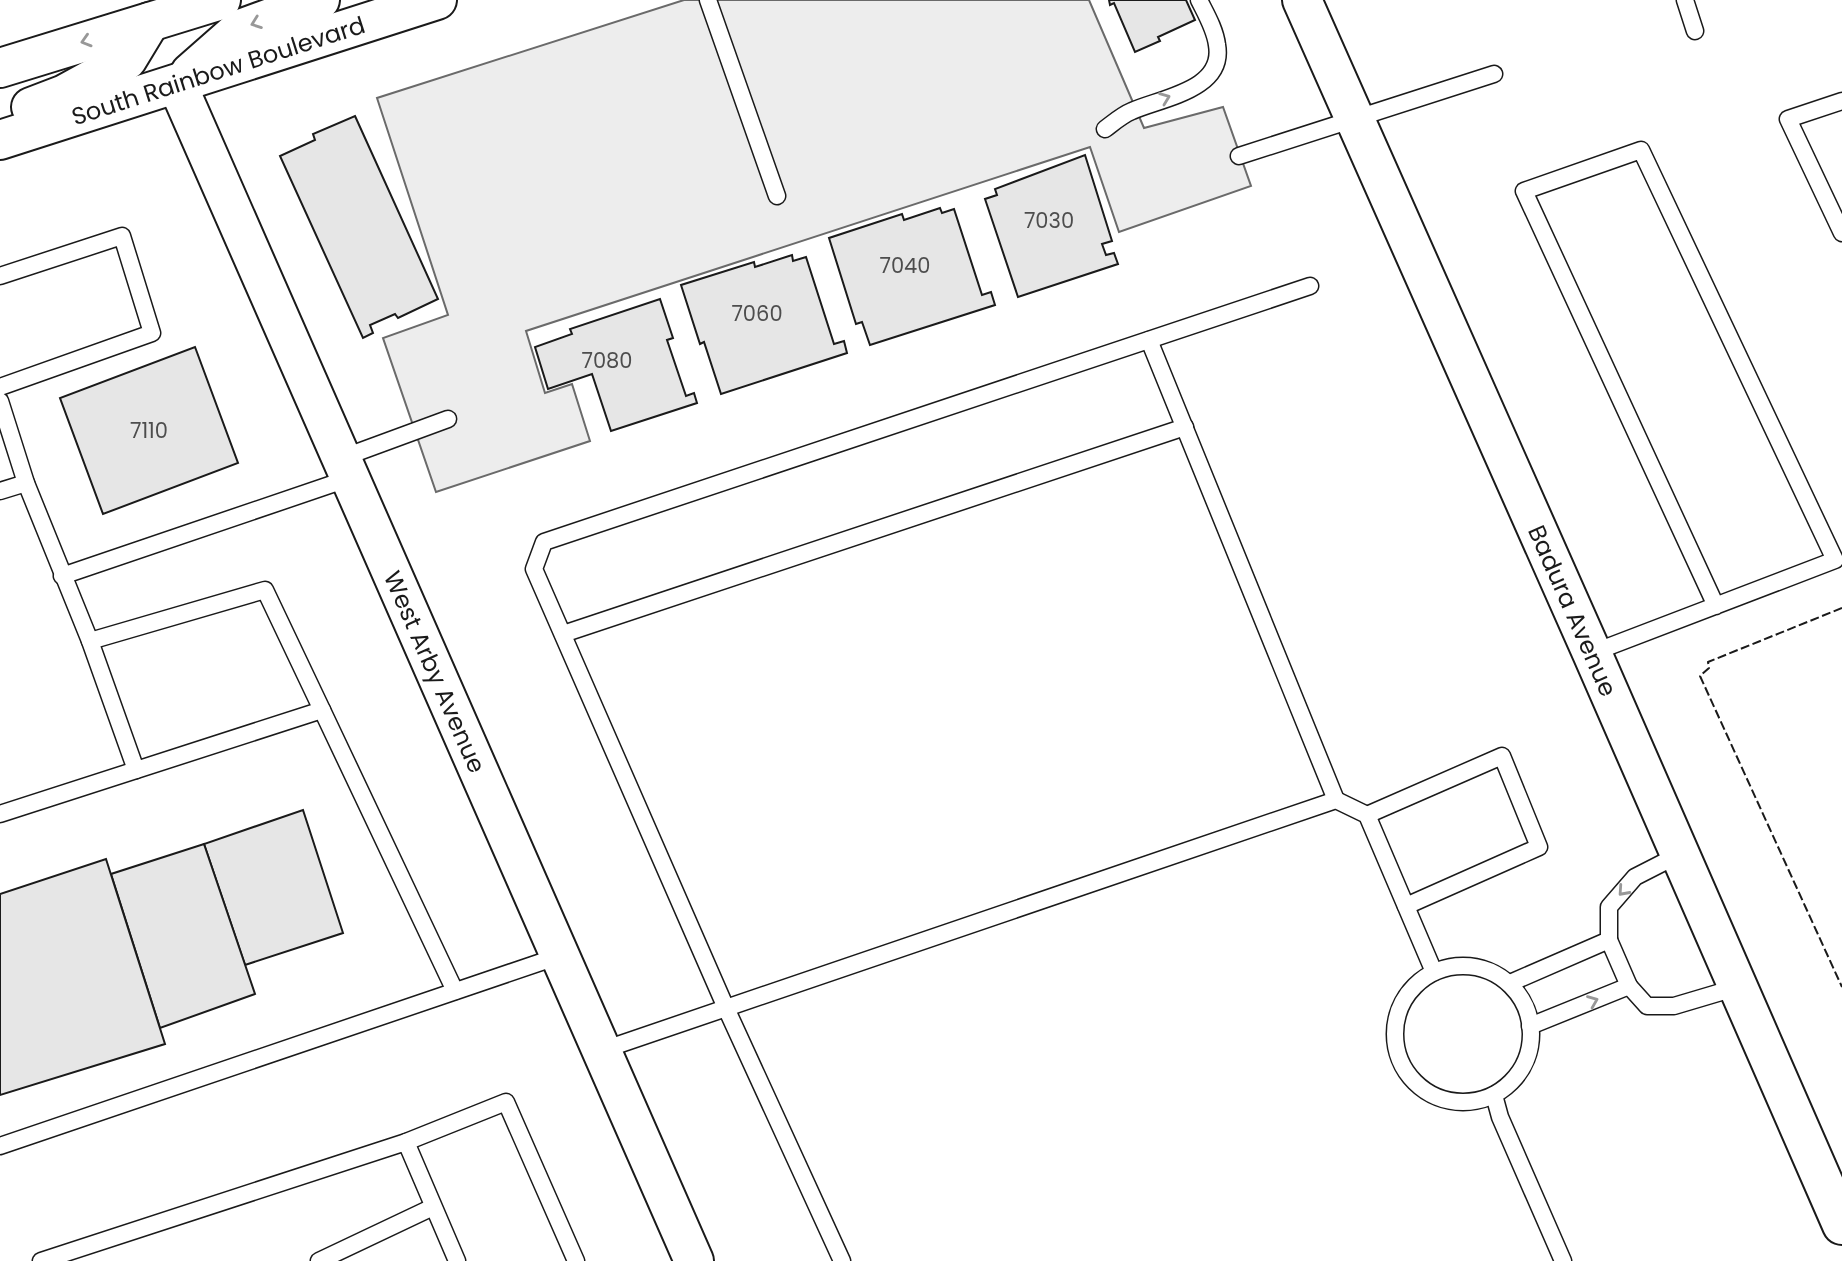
<svg xmlns="http://www.w3.org/2000/svg" width="1842" height="1261" viewBox="0 0 1842 1261" font-family="Poppins,sans-serif">
<style>
.built{fill:#ededed;stroke:#6a6a6a;stroke-width:2}
.building{fill:#e6e6e6;stroke:#1a1a1a;stroke-width:2}
.lines{fill:none;stroke-linecap:round;stroke-linejoin:round}
.lane-casing{stroke:#1a1a1a;stroke-width:19}
.secondary-casing{stroke:#1a1a1a;stroke-width:42}
.primary-casing{stroke:#1a1a1a;stroke-width:42}
.lane{stroke:#fff;stroke-width:16}
.secondary{stroke:#fff;stroke-width:38}
.primary{stroke:#fff;stroke-width:38}
.fence{stroke:#1a1a1a;stroke-width:2;stroke-dasharray:9 3.5;stroke-linecap:butt}
.oneway{stroke:#989898}
.labels{text-anchor:middle;dominant-baseline:central;stroke-width:5;stroke-linejoin:round;paint-order:stroke}
.number-label{font-size:21px;fill:#4d4d4d}
.street-label{font-size:24px;fill:#1a1a1a;stroke:#fff}
</style>
<rect width="100%" height="100%" fill="#fff"/>
<polygon class="built" points="684,0 1089,0 1144,128 1223,107 1251,186 1119,232 1090,147 526,331 545,393 572,384 590,441 436,492 383,338 448,315 377,98"/>
<g class="building">
<polygon points="1109,0 1186,0 1195,20 1158,37 1160,41 1135,52 1114,3 1110,5"/>
<polygon points="355,116 438,299 398,318 395,314 370,325 373,333 363,338 280,156 315,140 313,134"/>
<polygon points="1085,155 1112,241 1102,244 1106,255 1114,253 1118,264 1018,297 985,199 997,195 995,189"/>
<polygon points="940,208 942,213 954,209 982,295 991,292 995,305 870,345 862,322 856,324 829,238 902,214 904,220"/>
<polygon points="792,255 793,261 806,257 834,344 844,341 847,353 721,394 704,342 700,344 681,285 754,262 755,267"/>
<polygon points="660,299 673,338 667,340 686,396 694,393 697,403 611,431 592,374 548,389 535,347 572,334 570,329"/>
<polygon points="195,347 238,463 103,514 60,398"/>
<polygon points="303,810 343,933 245,965 204,844"/>
<polygon points="204,844 255,994 160,1028 111,874"/>
<polygon points="106,859 165,1044 0,1095 0,894"/>
</g>
<g class="lines">
<defs>
<g id="lane">
<polyline points="708,0 777,196"/>
<polyline points="1685,0 1695,31"/>
<polyline points="1842,101 1788,119 1842,233"/>
<path d="M 1105,129 C 1113,123 1122,115 1132,111 C 1161,98 1225,90 1217,45 C 1215,29 1206,14 1199,0"/>
<polyline points="1239,156 1494,74"/>
<polyline points="0,276 122,236 152,333 0,387"/>
<polyline points="1149,340 1336,800"/>
<polyline points="0,401 26,483 90,641 136,770"/>
<polyline points="342,458 448,419"/>
<polyline points="0,491 26,483"/>
<polyline points="62,576 350,478"/>
<polyline points="563,634 1185,427"/>
<polyline points="90,641 265,590 322,710"/>
<polyline points="1592,653 1835,560 1641,150 1524,191 1716,606"/>
<polyline points="0,814 322,710 455,991"/>
<polyline points="1367,815 1502,756 1539,847 1406,906"/>
<polyline points="1609,940 1629,986"/>
<circle cx="1463" cy="1034" r="68"/>
<polyline points="1510,983 1609,940 1609,907 1635,877 1680,854"/>
<polyline points="1530,1026 1629,986 1647,1006 1674,1006 1738,987"/>
<polyline points="600,1051 1336,800 1367,815 1434,972"/>
<polyline points="1494,1095 1500,1117 1563,1261"/>
<polyline points="406,1142 506,1102 576,1261"/>
<polyline points="0,1146 559,956"/>
<polyline points="41,1261 406,1142 457,1261"/>
<polyline points="319,1261 433,1207"/>
<polyline points="842,1261 726,1008 534,569 544,542 1310,286"/>
</g>
<g id="secondary">
<path id="s1" d="M 1302,0 L 1592,653 L 1842,1225"/>
<path id="s2" d="M 177,84 L 694,1261"/>
</g>
<g id="primary">
<polyline points="0,68 221,0"/>
<polyline points="190,73 240,29 320,0"/>
<polyline points="31,107 65,94 127,60 150,22"/>
<path id="s3" d="M 0,140 L 437,0"/>
</g>
</defs>
<use href="#lane" class="lane-casing"/>
<use href="#secondary" class="secondary-casing"/>
<use href="#primary" class="primary-casing"/>
<use href="#lane" class="lane"/>
<use href="#secondary" class="secondary"/>
<use href="#primary" class="primary"/>
<polyline class="fence" points="1842,608 1708,662 1709,668 1700,676 1842,987"/>
</g>
<defs><path id="oneway-chevron" d="M-2-3.5L2.5 0L-2 3.5" fill="none" stroke-width="1.6" stroke-linecap="round" stroke-linejoin="round" transform="scale(1.75)"/></defs>
<g class="oneway">
<use href="#oneway-chevron" transform="translate(256 23) rotate(160)"/>
<use href="#oneway-chevron" transform="translate(86 41) rotate(163)"/>
<use href="#oneway-chevron" transform="translate(1165 98) rotate(-21)"/>
<use href="#oneway-chevron" transform="translate(1623 891) rotate(132)"/>
<use href="#oneway-chevron" transform="translate(1593 1001) rotate(-22)"/>
</g>
<g class="labels">
<g class="number-label">
<text x="1049" y="220">7030</text>
<text x="905" y="265">7040</text>
<text x="757" y="313">7060</text>
<text x="607" y="360">7080</text>
<text x="149" y="430">7110</text>
</g>
<g class="street-label">
<text stroke="none"><textPath href="#s3" startOffset="229">South Rainbow Boulevard</textPath></text>
<text stroke="none"><textPath href="#s1" startOffset="668">Badura Avenue</textPath></text>
<text stroke="none"><textPath href="#s2" startOffset="642">West Arby Avenue</textPath></text>
</g>
</g>
</svg>
